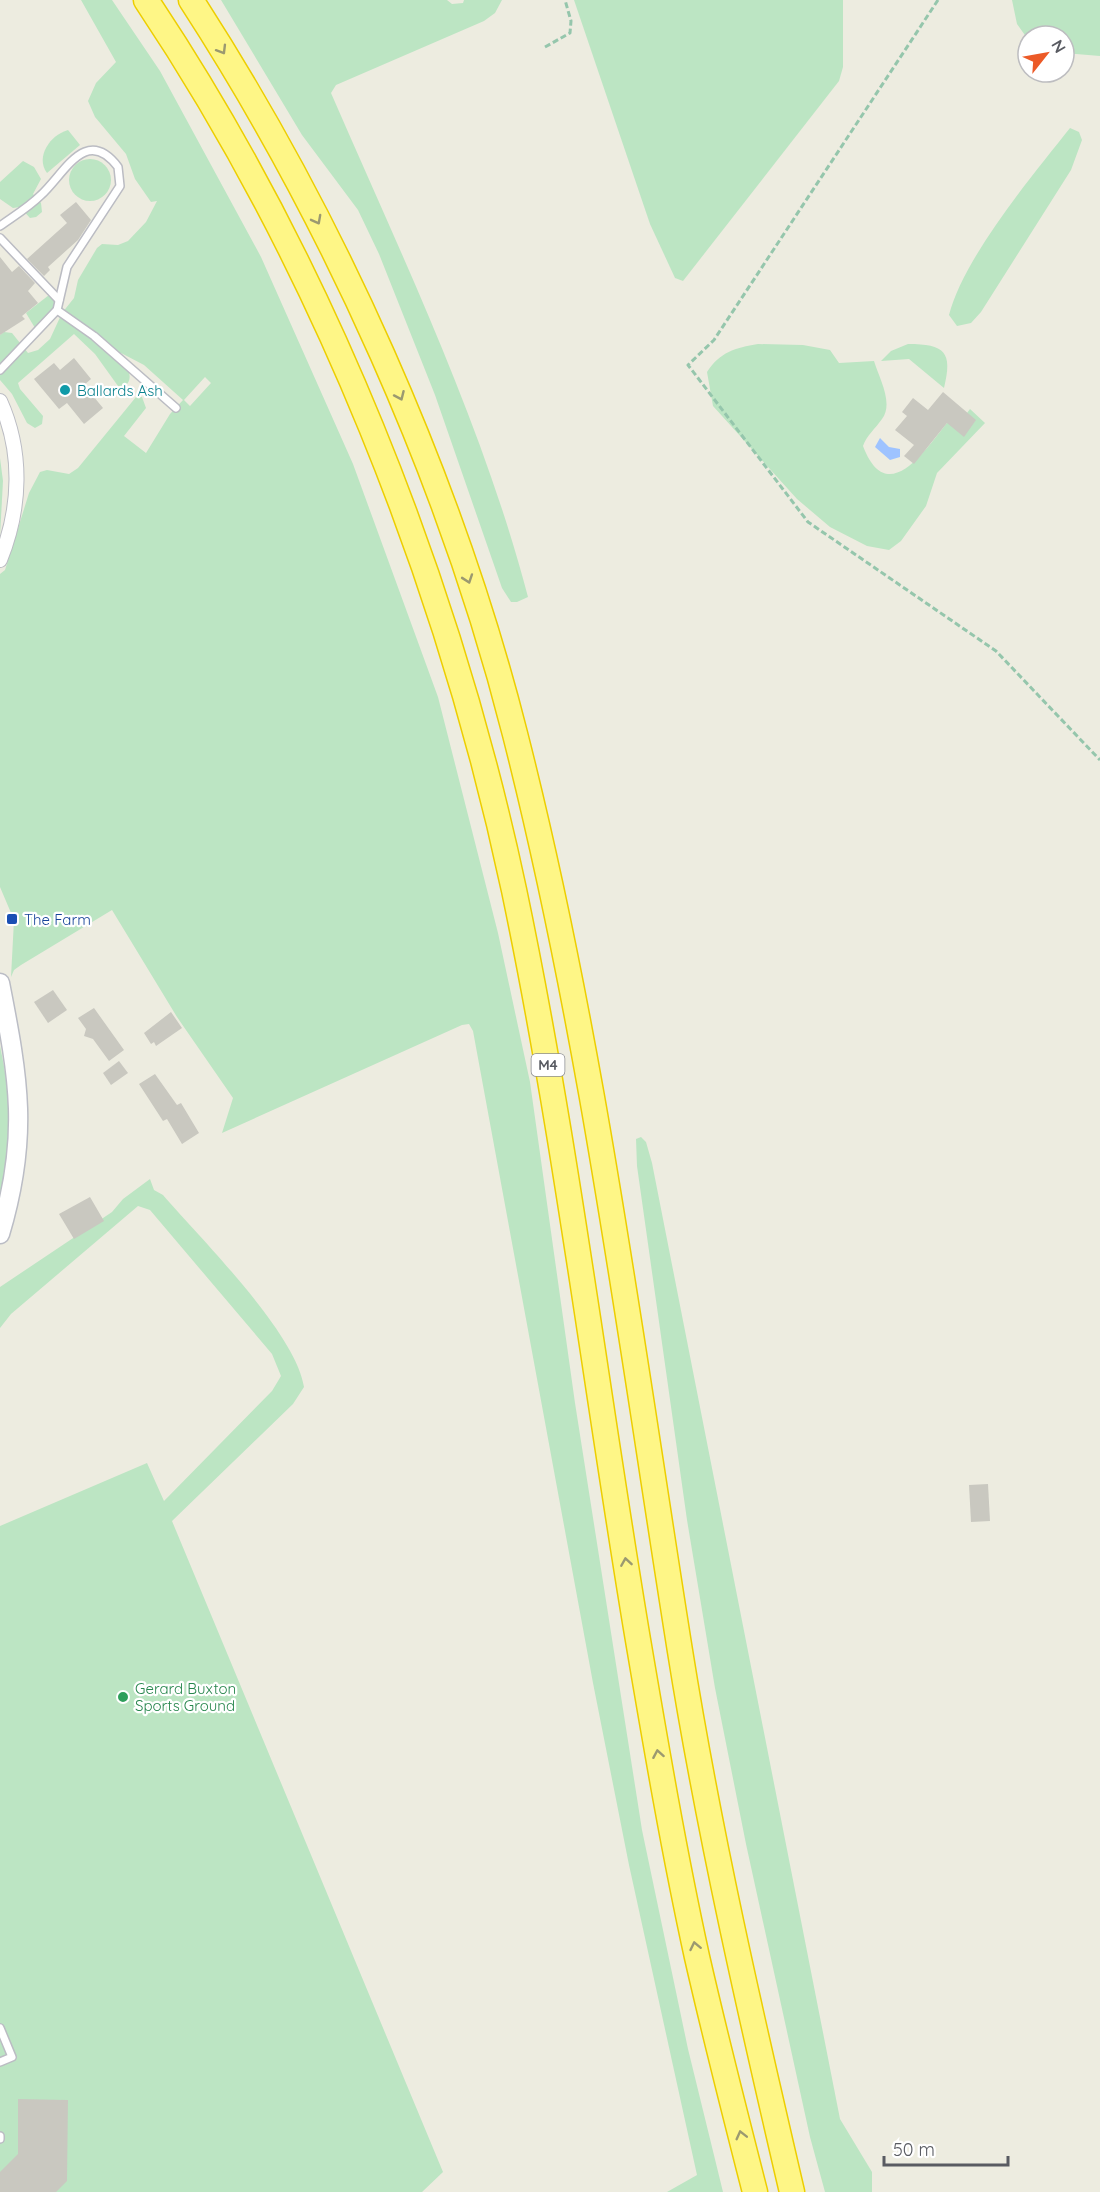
<svg xmlns="http://www.w3.org/2000/svg" width="1100" height="2192" viewBox="0 0 1100 2192" font-family="Quicksand,sans-serif">
<style>
.green{fill:#bce5c3;fill-rule:evenodd}
.water{fill:#9ec3ff}
.building{fill:#c9c8c0}
.lines{fill:none;stroke-linecap:round;stroke-linejoin:round}
.lane-casing{stroke:#bbbcc3;stroke-width:10}
.street-casing{stroke:#bbbcc3;stroke-width:16}
.secondary-casing{stroke:#bbbdc5;stroke-width:21}
.highway-casing{stroke:#edce00;stroke-width:27}
.path{stroke:#95c6ac;stroke-width:3;stroke-dasharray:6 3;stroke-linecap:butt}
.lane{stroke:#fff;stroke-width:7}
.street{stroke:#fff;stroke-width:14}
.secondary{stroke:#fff;stroke-width:18}
.highway{stroke:#fef686;stroke-width:24}
.oneway{stroke:#9b9970}
.culture-dot{fill:#0f9aa8;stroke:#fff;stroke-width:2}
.transit-dot{fill:#1a4fb4;stroke:#fff;stroke-width:2}
.leisure-dot{fill:#2e9e5b;stroke:#fff;stroke-width:2}
.labels{text-anchor:middle;dominant-baseline:central;stroke-width:4.5;stroke-linejoin:round;paint-order:stroke}
.shield{fill:#fff;stroke:#8b8c91;stroke-width:1.5}
.shield-label{font-size:14px;font-weight:bold;fill:#595b62}
.culture-label{font-size:15px;fill:#0d838f;stroke:#fff;text-anchor:start}
.transit-label{font-size:15px;fill:#164399;stroke:#fff;text-anchor:start}
.leisure-label{font-size:15px;fill:#27864d;stroke:#fff;text-anchor:start}
</style>
<rect width="100%" height="100%" fill="#edece0"/>
<g class="green">
<path d="M 81,0 L 112,0 L 160,71 L 261,257 L 353,464 L 438,697 L 498,933 L 530,1082 L 575,1403 L 642,1830 L 688,2049 L 723,2192 L 667,2192 L 697,2175 L 629,1865 L 593,1683 L 473,1031 L 469,1024 L 462,1025 L 222,1133 L 233,1098 L 177,1017 L 112,910 L 21,965 L 14,970 L 11,977 L 14,920 L 0,887 L 0,574 L 5,570 L 29,493 L 40,472 L 47,470 L 69,474 L 78,468 L 136,397 L 142,397 L 146,408 L 124,436 L 146,453 L 170,414 L 183,400 L 144,365 L 121,353 C 124,365 137,377 124,387 L 118,386 L 95,354 L 74,334 L 18,383 L 20,389 L 43,416 L 42,424 L 35,428 L 27,423 L 12,394 L 0,380 L 0,335 L 4,332 L 12,333 L 28,353 L 38,350 L 50,339 L 62,313 L 74,298 L 78,280 L 97,248 L 102,244 L 118,245 L 128,241 L 146,222 L 157,201 L 151,202 L 135,179 L 126,154 L 95,117 L 88,101 L 96,83 L 116,62 ZM 205,377 L 211,383 L 190,406 L 184,400 Z"/>
<path d="M 221,0 L 447,0 L 452,4 L 463,3 L 464,0 L 502,0 L 495,13 L 484,21 L 336,85 L 331,93 C 403,259 482,422 528,597 L 517,602 L 511,602 L 502,588 L 435,395 L 379,254 L 358,210 L 302,135 Z"/>
<polygon points="574,0 843,0 843,67 839,81 683,281 675,278 650,224"/>
<polygon points="1012,0 1100,0 1100,56 1064,53 1064,36 1027,38 1017,24"/>
<path d="M 1070,128 L 1079,132 L 1082,140 L 1071,170 L 981,312 L 971,323 L 957,326 L 949,315 C 964,257 1032,176 1070,128 Z"/>
<path d="M 68,130 L 80,145 L 47,173 C 35,157 50,135 68,130 Z"/>
<circle cx="90" cy="180" r="21"/>
<polygon points="23,161 34,167 41,179 33,194 41,203 42,212 36,217 30,218 20,207 13,208 0,199 0,182"/>
<polygon points="49,295 58,303 42,324 35,328 26,313"/>
<path d="M 758,344 L 803,345 L 830,350 L 839,363 L 874,361 C 879,378 894,403 882,419 C 875,429 867,435 863,446 C 887,509 925,450 947,423 L 975,422 L 967,413 L 970,409 L 985,423 L 937,473 L 926,506 L 901,541 L 889,550 L 867,546 L 830,527 L 797,499 L 713,406 L 707,372 C 720,352 735,348 758,344 Z"/>
<path d="M 908,344 C 945,344 953,352 944,388 L 909,359 L 881,361 L 891,351 Z"/>
<polygon points="0,458 3,481 0,536"/>
<path d="M 0,1046 C 11,1096 13,1147 0,1196 Z"/>
<polygon points="641,1137 646,1142 652,1163 840,2119 872,2172 872,2192 825,2192 810,2137 746,1844 715,1688 687,1520 637,1166 636,1139"/>
<path d="M 150,1179 L 154,1190 L 163,1195 C 201,1239 296,1333 304,1387 L 293,1404 L 172,1521 L 443,2172 L 422,2192 L 0,2192 L 0,1526 L 147,1463 L 164,1501 L 272,1391 L 281,1376 L 272,1354 L 150,1210 L 138,1206 L 11,1314 L 0,1328 L 0,1287 L 112,1212 L 123,1199 Z"/>
</g>
<polygon class="water" points="880,438 889,447 900,449 900,457 890,460 875,447"/>
<g class="building">
<polygon points="76,202 91,220 78,240 48,267 50,270 44,276 27,259 67,223 60,215"/>
<polygon points="0,257 12,272 19,266 35,283 28,291 38,303 22,316 25,319 0,335"/>
<polygon points="74,358 91,379 84,385 103,408 84,424 67,403 59,409 34,379 54,363 60,370"/>
<polygon points="943,392 976,420 964,437 947,423 914,464 904,456 914,445 895,430 907,416 902,412 913,398 928,410"/>
<polygon points="53,990 67,1010 48,1023 34,1002"/>
<polygon points="94,1008 124,1050 109,1061 93,1039 84,1036 86,1029 78,1018"/>
<polygon points="171,1012 182,1028 156,1046 154,1042 151,1044 144,1033"/>
<polygon points="119,1061 128,1073 111,1085 103,1073"/>
<polygon points="155,1074 177,1105 181,1103 199,1133 182,1144 167,1119 163,1121 139,1084"/>
<polygon points="90,1197 104,1221 74,1239 59,1214"/>
<polygon points="988,1484 990,1521 971,1522 969,1485"/>
<polygon points="18,2099 68,2100 67,2181 56,2192 0,2192 0,2172 18,2154"/>
</g>
<g class="lines">
<defs>
<g id="lane">
<path d="M 0,226 C 14,216 29,207 41,195 C 65,173 86,125 118,167 L 120,186 L 67,267 L 57,310 L 0,370"/>
<polyline points="0,238 59,300"/>
<polyline points="57,310 94,336 176,408"/>
<polyline points="0,2028 12,2057 0,2062"/>
<polyline points="0,2136 0,2139"/>
</g>
<path id="street" d="M 0,401 C 23,452 21,508 0,560"/>
<path id="secondary" d="M 0,983 C 19,1080 29,1137 0,1234"/>
<g id="highway">
<path d="M 146,0 C 322,263 448,580 514,890 C 566,1138 596,1390 638,1640 C 656,1746 674,1852 697,1957 C 715,2036 735,2114 755,2192"/>
<path d="M 191,0 C 333,219 451,481 515,734 C 592,1036 631,1344 680,1651 C 709,1833 750,2012 792,2192"/>
</g>
</defs>
<use href="#lane" class="lane-casing"/>
<use href="#street" class="street-casing"/>
<use href="#secondary" class="secondary-casing"/>
<use href="#highway" class="highway-casing"/>
<g class="path">
<polyline points="938,0 714,340 688,365 808,522 996,651 1100,760"/>
<polyline points="545,47 570,33 571,21 565,0"/>
</g>
<use href="#lane" class="lane"/>
<use href="#street" class="street"/>
<use href="#secondary" class="secondary"/>
<use href="#highway" class="highway"/>
</g>
<defs><path id="oneway-chevron" d="M-2-3.5L2.5 0L-2 3.5" fill="none" stroke-width="1.6" stroke-linecap="round" stroke-linejoin="round" transform="scale(1.5)"/></defs>
<g class="oneway">
<use href="#oneway-chevron" transform="translate(222 50) rotate(59)"/>
<use href="#oneway-chevron" transform="translate(317 220) rotate(62)"/>
<use href="#oneway-chevron" transform="translate(400 396) rotate(66)"/>
<use href="#oneway-chevron" transform="translate(468 579) rotate(71)"/>
<use href="#oneway-chevron" transform="translate(626 1562) rotate(-99)"/>
<use href="#oneway-chevron" transform="translate(658 1754) rotate(-100)"/>
<use href="#oneway-chevron" transform="translate(695 1946) rotate(-102)"/>
<use href="#oneway-chevron" transform="translate(741 2135) rotate(-104)"/>
</g>
<circle class="culture-dot" cx="65" cy="390" r="6"/>
<rect class="transit-dot" x="6" y="913" width="12" height="12" rx="3"/>
<circle class="leisure-dot" cx="123" cy="1697" r="6"/>
<g class="labels">
<rect class="shield" x="531.5" y="1054" width="33" height="22" rx="4.5"/>
<g class="shield-label">
<text x="548" y="1065">M4</text>
</g>
<g class="culture-label">
<text x="77" y="390">Ballards Ash</text>
</g>
<g class="transit-label">
<text x="24" y="919">The Farm</text>
</g>
<g class="leisure-label">
<text x="135" y="1688">Gerard Buxton<tspan x="135" dy="17">Sports Ground</tspan></text>
</g>
</g>
<g transform="translate(1046 54) rotate(59)"><circle r="28" fill="#ffffff" stroke="#bdbdc0" stroke-width="1.5"/>
<path d="M0-4.5L10 22L0 15L-10 22Z" fill="#ec5a27"/>
<text y="-9" font-size="16" font-weight="bold" text-anchor="middle" fill="#595b62">N</text>
</g>
<path d="M884 2156v9h124v-9" fill="none" stroke="#595b62" stroke-width="3"/>
<text x="893" y="2156" font-size="18" fill="#595b62" stroke="#ffffff" stroke-width="4.5" paint-order="stroke">50 m</text>
</svg>
